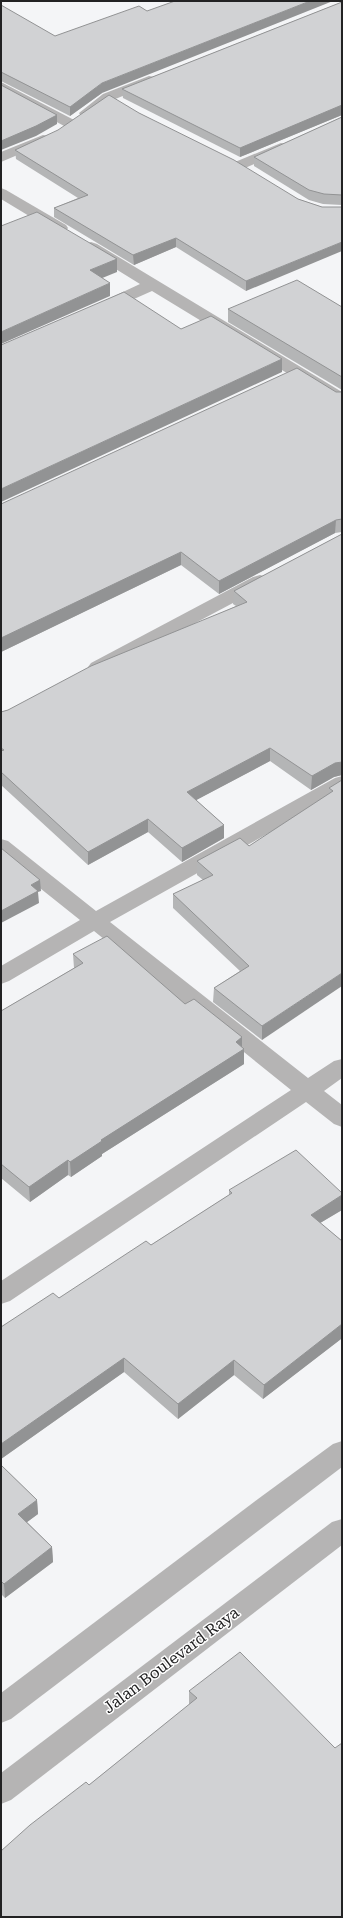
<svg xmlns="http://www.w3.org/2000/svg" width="343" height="1918" viewBox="0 0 343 1918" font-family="'Roboto Serif',serif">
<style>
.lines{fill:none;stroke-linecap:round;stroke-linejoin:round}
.minor{fill:#b5b4b4;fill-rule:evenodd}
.wall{fill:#b4b5b6}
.shaded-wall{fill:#929394}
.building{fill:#d1d2d4;stroke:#929394}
.labels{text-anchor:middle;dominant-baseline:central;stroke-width:3;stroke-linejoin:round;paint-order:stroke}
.near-street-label{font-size:16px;fill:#222223;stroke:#fff}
</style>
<rect width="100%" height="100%" fill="#f4f5f7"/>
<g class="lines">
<g class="minor">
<polygon points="149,76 154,77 156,80 154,83 113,100 91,116 81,116 79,113 103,94"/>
<polygon points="1,82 76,121 78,124 76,127 66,127 1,92"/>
<polygon points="43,135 48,136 50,139 48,142 1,162 1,152"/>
<polygon points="281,143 286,144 288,147 286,150 245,168 235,168 232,165 235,162"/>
<polygon points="1,188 6,190 66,225 68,228 66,231 60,233 54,231 1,199"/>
<polygon points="91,242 97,244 342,392 342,404 336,403 152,291 107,311 101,313 95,311 93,308 95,305 140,284 85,250 83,247 85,244"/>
<polygon points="260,575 267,577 269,581 267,585 105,671 98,673 91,671 88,667 91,663 253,577"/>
<polygon points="342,776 342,792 110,922 308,1078 334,1061 342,1059 342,1078 324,1091 342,1105 342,1127 334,1124 306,1102 10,1301 1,1304 1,1281 291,1090 94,931 9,981 1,984 1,966 80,920 1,857 1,839 8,841 96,911 335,778"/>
<polygon points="342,1441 342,1467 11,1719 1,1723 1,1693 258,1499 333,1444"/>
<polygon points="342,1519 342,1545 11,1800 1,1804 1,1773 332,1522"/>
</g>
</g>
<g class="wall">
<polygon points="342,2 342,115 240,157 123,98 122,89"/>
<polygon points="1,5 102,93 70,116 1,81"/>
<polygon points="139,113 298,199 322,207 246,291 176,247 134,265 54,217 54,208 78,198 16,159 15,150"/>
<polygon points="342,117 342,205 323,204 309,200 254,166 254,157"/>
<polygon points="342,307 342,390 228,322 228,309"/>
<polygon points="336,392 342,392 342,532 335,533 219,594 181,565 1,652 1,504"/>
<polygon points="342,534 342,775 334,777 311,790 270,761 196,800 224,825 224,838 182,862 148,832 88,865 1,785 1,712 8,710 236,606 233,604 234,591"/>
<polygon points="342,780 262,1040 213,1002 214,988 240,971 173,908 173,894 203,880 197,875 197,861 249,846 329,794 329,788"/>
<polygon points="73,954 185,1004 242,1047 244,1064 102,1154 102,1156 71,1177 68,1175 30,1202 1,1178 1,1011 74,968"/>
<polygon points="229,1190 342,1193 342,1210 320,1223 342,1241 342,1340 341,1339 263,1399 234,1375 178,1419 124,1372 1,1459 1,1327 59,1298 151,1245 229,1195"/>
<polygon points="1,1465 37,1500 38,1514 27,1522 52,1547 53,1562 5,1598 1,1594"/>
<polygon points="189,1691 335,1748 342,1917 89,1785 189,1705"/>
</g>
<g class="shaded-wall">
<polygon points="310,1 333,1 102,93 70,116 70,107 102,83"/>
<polygon points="342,105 342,115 240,157 240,148"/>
<polygon points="57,115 57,124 36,136 1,150 1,141"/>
<polygon points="176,238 176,247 134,265 133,255"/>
<polygon points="342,242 342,251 246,291 246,281"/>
<polygon points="117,259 117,272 90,283 90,270"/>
<polygon points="110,283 110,296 1,344 1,332"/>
<polygon points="282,359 282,372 1,502 1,489"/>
<polygon points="336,520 335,533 219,594 219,581"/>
<polygon points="181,552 181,565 1,652 1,638"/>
<polygon points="270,748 270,761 187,805 187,792"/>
<polygon points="342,762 342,775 334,777 311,790 312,776 335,763"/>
<polygon points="148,819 148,832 88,865 88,852"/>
<polygon points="224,825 224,838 182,862 182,848"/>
<polygon points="40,880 41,891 38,892 39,903 1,923 1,911 31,885"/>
<polygon points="342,973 342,986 262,1040 262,1026"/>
<polygon points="242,1037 242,1050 244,1049 244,1064 102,1154 102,1156 71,1177 70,1162"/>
<polygon points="68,1160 68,1175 30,1202 29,1187"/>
<polygon points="342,1195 342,1210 310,1229 311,1215"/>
<polygon points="342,1324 341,1339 263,1399 264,1385"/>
<polygon points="124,1358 124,1372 1,1459 1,1444"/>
<polygon points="234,1360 234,1375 178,1419 178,1404"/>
<polygon points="37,1500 38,1514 19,1528 18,1514"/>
<polygon points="52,1547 53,1562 5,1598 4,1584"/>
</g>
<g class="building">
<polygon points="175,1 310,1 102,83 70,107 1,72 1,5 55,36 139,6 147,11"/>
<polygon points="342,2 342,105 240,148 122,89"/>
<polygon points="1,85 57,115 36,126 1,141"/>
<polygon points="109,95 139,113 234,160 298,199 322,207 342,207 342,242 246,281 176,238 133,255 54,208 88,195 15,150 58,130"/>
<polygon points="342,117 342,195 324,194 309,190 254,157"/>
<polygon points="37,212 117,259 90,270 110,283 1,332 1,226"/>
<polygon points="297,280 342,307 342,377 228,309"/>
<polygon points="124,292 181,329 211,316 282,359 1,489 1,345"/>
<polygon points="297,368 336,392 342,392 342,519 336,520 219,581 181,552 1,638 1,504"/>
<polygon points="342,534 342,762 335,763 312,776 270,748 187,792 224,825 182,848 148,819 88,852 1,772 1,751 4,750 1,748 1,712 8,710 91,666 247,602 234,591"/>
<polygon points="342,780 342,973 262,1026 214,988 249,966 173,894 213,875 197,861 240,838 249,846 333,791 329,788"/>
<polygon points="1,848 40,880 31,885 38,891 1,911"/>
<polygon points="107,936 185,1004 194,999 242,1037 236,1042 244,1049 101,1140 102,1141 70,1162 68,1160 29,1187 1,1164 1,1011 83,963 73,954"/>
<polygon points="296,1150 342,1193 342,1195 311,1215 342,1241 342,1324 264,1385 234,1360 178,1404 124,1358 1,1444 1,1327 53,1293 59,1298 146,1241 151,1245 232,1193 229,1190"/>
<polygon points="1,1465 37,1500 18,1514 52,1547 4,1584 1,1581"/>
<polygon points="240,1652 335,1748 342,1743 342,1917 1,1917 1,1851 30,1825 86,1782 89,1785 197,1698 189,1691"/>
</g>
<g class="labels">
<g class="near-street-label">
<text transform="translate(171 1660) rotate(-37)">Jalan Boulevard Raya</text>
</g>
</g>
<rect width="343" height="1918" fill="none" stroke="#222223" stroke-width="4"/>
</svg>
